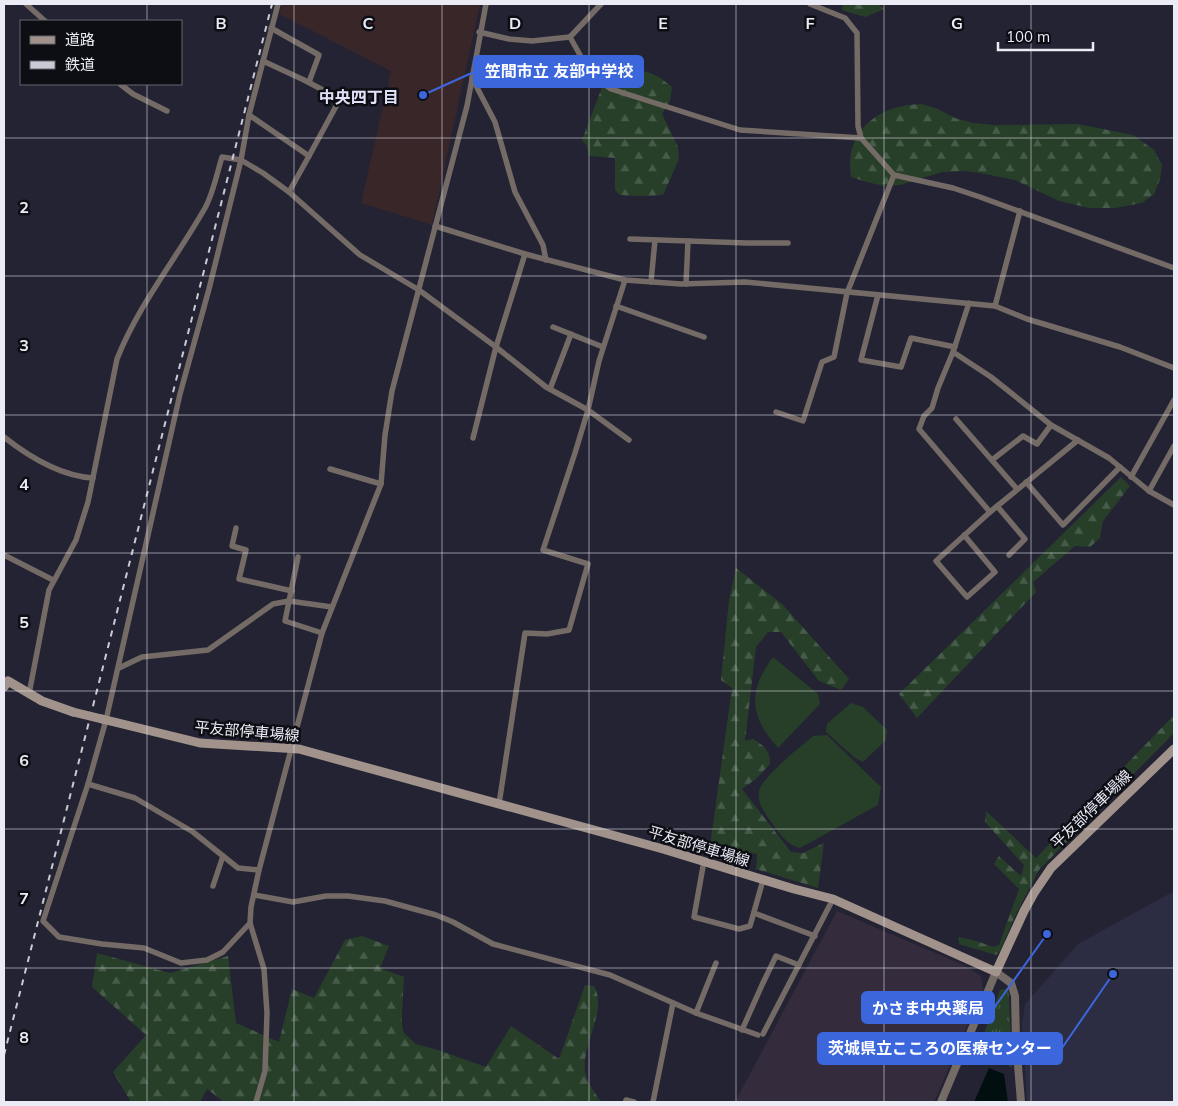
<svg xmlns="http://www.w3.org/2000/svg" width="1178" height="1106" viewBox="0 0 1178 1106" font-family="Mulish,'Noto Sans JP',sans-serif">
<style>
.built{fill:#2c2c42}
.industrial{fill:#342c3c}
.education{fill:#392629}
.grass{fill:url(#grass-tufts)}
.forest{fill:url(#forest-firs)}
.pitch{fill:#273f29}
.water{fill:#020f11}
.lines{fill:none;stroke-linecap:round;stroke-linejoin:round}
.minor{stroke:#746b66;stroke-width:5.5}
.tertiary{stroke:#746b66;stroke-width:8}
.secondary{stroke:#a1938b;stroke-width:9}
.rail{stroke:#cacad6;stroke-width:2;stroke-dasharray:6 6;stroke-linecap:butt}
.secondary-bridge{stroke:#a1938b;stroke-width:9}
.grid{fill:none;stroke:#ebebf6;stroke-width:1;stroke-opacity:0.55}
.labels{text-anchor:middle;dominant-baseline:central;stroke-width:5;stroke-linejoin:round;paint-order:stroke}
.street-label{font-size:15px;fill:#ebebf6;stroke:#0d0d14}
.neighbourhood-label{font-size:16px;font-weight:bold;fill:#e1e2f8;stroke:#0d0d14}
.grid-label{font-size:16px;text-anchor:middle;font-weight:bold;fill:#ebebf6;stroke:#0d0d14;stroke-width:5;stroke-linejoin:round;paint-order:stroke}
.leader{fill:none;stroke:#3c66dc;stroke-width:2}
.callout-dot{fill:#3c66dc;stroke:#0d0d14;stroke-width:2}
.callout{fill:#3c66dc;stroke:#3c66dc;stroke-width:2}
.callout-label{font-size:16px;text-anchor:middle;font-weight:bold;fill:#fff}
</style>
<defs>
<pattern id="grass-tufts" width="24" height="20" patternUnits="userSpaceOnUse" patternTransform="scale(1.25)"><rect width="24" height="20" fill="#273f29"/><path d="M3 7l-1-3M5 7V3M7 7l1-3M15 17l-1-3M17 17v-4M19 17l1-3" fill="none" stroke="#465b49"/></pattern>
<pattern id="forest-firs" width="22" height="20" patternUnits="userSpaceOnUse" patternTransform="scale(1.25)"><rect width="22" height="20" fill="#273f29"/><path d="M5 1l3.5 6h-7zM16 11l3.5 6h-7z" fill="#465b49"/></pattern>
</defs>
<rect width="100%" height="100%" fill="#232333"/>
<polygon class="built" points="1174,891 1174,1102 1027,1102 1022,1025 1025,1004 1078,944"/>
<polygon class="industrial" points="837,911 961,964 981,976 983,990 934,1102 735,1102"/>
<polygon class="education" points="282,4 480,4 432,225 361,203 391,71 279,14"/>
<polygon class="grass" points="1008,988 1009,997 1012,1067 977,1053 1000,990"/>
<g class="forest">
<polygon points="843,4 879,4 884,9 865,17 842,10"/>
<path d="M 623,69 C 647,70 654,72 672,87 L 670,101 L 662,114 L 678,147 L 679,159 L 663,195 L 640,196 L 620,195 L 615,190 L 615,158 L 589,156 L 587,146 L 582,140 L 604,82 L 611,73 Z"/>
<path d="M 921,104 L 938,109 L 955,118 L 973,123 L 995,125 L 1078,124 L 1133,135 L 1154,150 L 1162,165 L 1160,179 L 1154,194 L 1142,203 L 1115,208 L 1089,208 L 1059,201 L 1015,180 L 985,174 L 966,171 L 942,172 L 900,185 L 884,186 L 863,181 L 851,177 C 844,131 878,105 921,104 Z"/>
<polygon points="1121,477 1130,486 1103,521 1100,538 1090,547 1075,546 1033,582 1036,592 917,718 899,694"/>
<path d="M 736,568 L 783,605 L 849,679 L 841,690 L 819,681 L 781,632 L 768,632 L 756,647 L 745,741 L 753,739 C 765,746 770,751 770,764 L 756,779 L 742,789 L 791,852 L 803,853 L 824,843 L 818,888 L 756,869 L 757,854 L 710,846 L 732,688 L 721,680 L 729,600 Z"/>
<polygon points="1174,715 1174,733 1039,870 1016,914 1000,951 996,955 959,944 958,937 973,940 994,947 999,945 1019,889 994,864 999,856 1021,876 1024,865 985,822 986,811 1036,858"/>
<path d="M 362,936 L 389,946 L 380,968 L 404,977 L 402,1012 L 402,1026 L 404,1033 L 416,1044 L 441,1051 L 486,1067 L 511,1026 L 559,1059 L 585,985 L 594,986 C 608,1010 581,1046 585,1071 C 586,1081 595,1093 601,1102 L 224,1102 L 207,1089 L 200,1102 L 131,1102 L 113,1072 L 146,1035 L 92,987 L 97,953 L 170,973 L 228,956 L 236,1023 L 279,1042 L 292,989 L 314,998 L 345,940 Z"/>
</g>
<g class="pitch">
<path d="M 773,657 L 818,694 L 820,704 L 778,748 C 749,716 748,691 773,657 Z"/>
<polygon points="851,703 863,707 887,730 886,740 863,762 855,758 826,732 827,724"/>
<path d="M 827,735 L 881,787 L 878,805 L 800,848 C 787,845 780,834 772,823 C 765,814 755,800 760,788 C 767,773 800,747 813,736 Z"/>
</g>
<polygon class="water" points="989,1068 1004,1074 1008,1102 974,1102"/>
<g class="lines">
<g class="minor">
<polyline points="26,4 45,21"/>
<polyline points="810,4 845,18 857,33 858,126 861,138 894,175 953,188 980,197 1174,268"/>
<polyline points="271,28 319,55 309,82"/>
<polyline points="479,32 509,39 532,41 570,37 590,73 611,89 740,130 861,138"/>
<polyline points="570,37 601,4"/>
<polyline points="263,61 304,80 340,99 309,156"/>
<polyline points="472,78 495,122 515,192 543,245 546,260"/>
<polyline points="120,84 133,94 167,111"/>
<polyline points="249,115 309,156 289,192"/>
<polyline points="435,226 525,254 625,280 681,284 745,282 995,306 1027,319 1120,347 1174,368"/>
<polyline points="630,239 747,243 788,243"/>
<polyline points="651,282 655,240"/>
<polyline points="686,284 688,241"/>
<polyline points="878,295 861,360 901,367 911,338 955,347"/>
<polyline points="969,303 953,352 991,377 1051,425 1109,458 1149,491 1174,505"/>
<polyline points="616,306 704,337"/>
<polyline points="995,306 1020,211"/>
<polyline points="553,327 603,347"/>
<polyline points="953,352 938,388 932,408 924,416 919,429 990,512 1078,440"/>
<polyline points="550,389 571,334"/>
<polyline points="776,412 803,421 822,362 834,357 847,293 894,175"/>
<polyline points="956,419 1017,489"/>
<path d="M 4,437 C 28,456 61,476 93,478"/>
<polyline points="473,438 496,347 525,254"/>
<polyline points="992,460 1023,436 1037,444 1051,425"/>
<polyline points="330,469 381,484"/>
<polyline points="1131,477 1174,400"/>
<polyline points="1026,482 1063,525 1120,467"/>
<polyline points="1149,491 1174,446"/>
<polyline points="997,506 1025,539 1009,555"/>
<polyline points="236,528 232,546 246,550 239,579 292,591"/>
<polyline points="964,535 995,572 967,597 936,561 990,512"/>
<polyline points="4,555 53,580"/>
<polyline points="298,557 285,621 322,633"/>
<polyline points="119,668 142,657 208,650 273,604 289,601 332,607"/>
<path d="M 29,694 L 49,590 L 76,540 L 88,502 L 117,359 C 139,304 176,259 205,208 C 213,194 217,173 222,157 L 241,160 L 263,173 L 289,192 L 360,255 L 419,290 L 496,347 L 546,387 L 588,410 L 629,440"/>
<polyline points="88,784 135,798 193,832 238,868 259,870"/>
<polyline points="499,804 525,633 547,634 569,630 588,564 543,550 575,453 588,410 599,361 625,280"/>
<polyline points="704,861 694,917 739,929 750,926 763,880"/>
<polyline points="213,886 223,856"/>
<polyline points="254,895 293,902 326,896 348,896 385,901 436,915 453,922 493,944 610,975 696,1013 758,1035"/>
<polyline points="754,913 815,936"/>
<polyline points="250,923 223,952 207,960 181,963 144,948 102,944 59,937 43,921 88,784 106,720 180,394 209,289 241,160 249,115 278,4"/>
<polyline points="696,1013 716,963"/>
<polyline points="742,1030 762,985 776,956 799,965"/>
<polyline points="763,1034 833,899"/>
<polyline points="626,1100 634,1102"/>
<polyline points="256,1102 265,1071 267,1013 264,969 250,923 251,907 259,870 322,633 381,484 385,435 392,391 467,106 486,4"/>
<polyline points="653,1102 673,1003"/>
</g>
<polyline class="tertiary" points="941,1102 996,972 1011,983 1015,996 1016,1041 1021,1102"/>
<g class="secondary">
<polyline points="4,687 8,681 42,701 73,712"/>
<polyline points="102,719 200,743 299,749 663,849 794,889 833,899 996,972 1024,911 1034,893 1051,868 1174,749"/>
</g>
<polyline class="rail" points="4,1055 272,4"/>
<polyline class="secondary-bridge" points="73,712 102,719"/>
</g>
<path class="grid" d="M 147,4 L 147,21M 294,4 L 294,1102M 442,4 L 442,1102M 589,4 L 589,1102M 736,4 L 736,1102M 884,4 L 884,1102M 1031,4 L 1031,1102M 147,84 L 147,1102M 4,138 L 1174,138M 4,276 L 1174,276M 4,415 L 1174,415M 4,553 L 1174,553M 4,691 L 1174,691M 4,829 L 1174,829M 4,968 L 1174,968"/>
<g class="labels">
<g class="street-label">
<text transform="translate(247 731) rotate(5)">平友部停車場線</text>
<text transform="translate(1091 809) rotate(-44)">平友部停車場線</text>
<text transform="translate(699 846) rotate(17)">平友部停車場線</text>
</g>
<g class="neighbourhood-label">
<text x="359" y="97">中央四丁目</text>
</g>
</g>
<g class="grid-label">
<text x="221" y="29">B</text>
<text x="368" y="29">C</text>
<text x="515" y="29">D</text>
<text x="663" y="29">E</text>
<text x="810" y="29">F</text>
<text x="957" y="29">G</text>
<text x="24" y="213">2</text>
<text x="24" y="351">3</text>
<text x="24" y="490">4</text>
<text x="24" y="628">5</text>
<text x="24" y="766">6</text>
<text x="24" y="904">7</text>
<text x="24" y="1043">8</text>
</g>
<path class="leader" d="M423 95L474 72M1047 934L994 1008M1113 974L1062 1048"/>
<g class="callout-dot">
<circle cx="423" cy="95" r="5"/>
<circle cx="1047" cy="934" r="5"/>
<circle cx="1113" cy="974" r="5"/>
</g>
<g class="callout">
<rect x="474" y="56" width="169" height="31" rx="5"/>
<rect x="862" y="992" width="132" height="31" rx="5"/>
<rect x="818" y="1033" width="244" height="31" rx="5"/>
</g>
<g class="callout-label">
<text x="559" y="77">笠間市立 友部中学校</text>
<text x="928" y="1014">かさま中央薬局</text>
<text x="940" y="1054">茨城県立こころの医療センター</text>
</g>
<rect width="1178" height="1106" fill="none" stroke="#ebebf6" stroke-width="10"/>
<rect x="20" y="20" width="162" height="65" fill="#0d0d14" stroke="#66666e"/>
<rect x="30" y="36" width="25" height="8" fill="#a1938b" stroke="#66666e"/>
<text x="65" y="45" font-size="15" fill="#ebebf6">道路</text>
<rect x="30" y="61" width="25" height="8" fill="#cacad6" stroke="#66666e"/>
<text x="65" y="70" font-size="15" fill="#ebebf6">鉄道</text>
<path d="M998 42v8h95v-8" fill="none" stroke="#ebebf6" stroke-width="2.5"/>
<text x="1006" y="42" font-size="15" fill="#ebebf6" stroke="#0d0d14" stroke-width="4" paint-order="stroke">100 m</text>
</svg>
